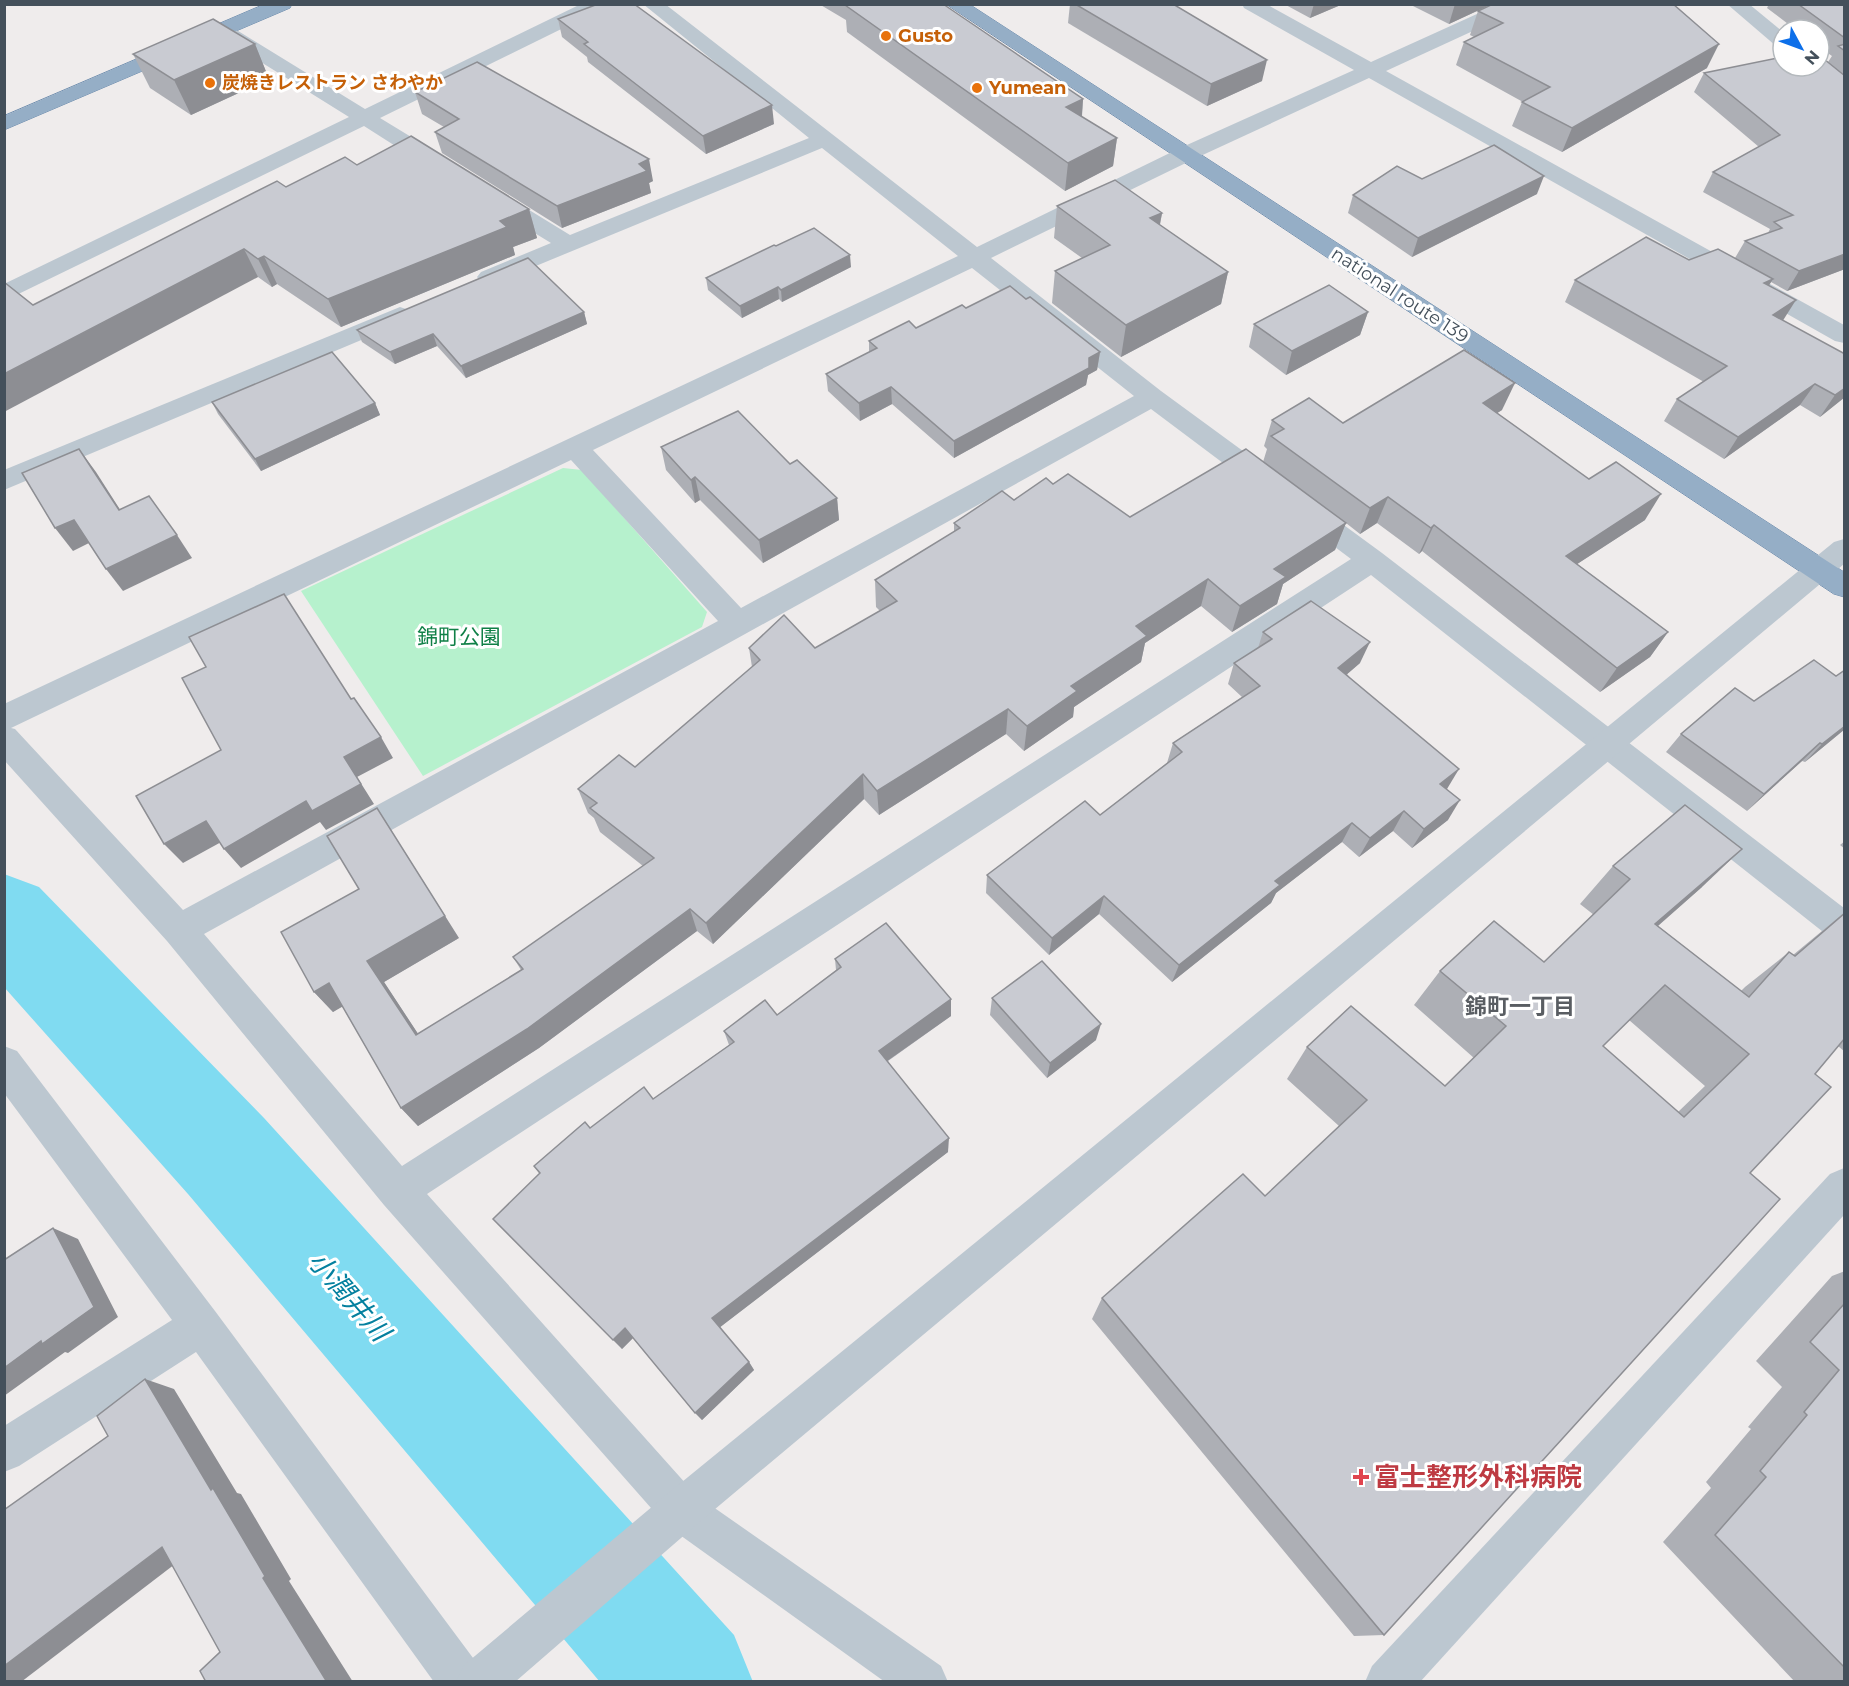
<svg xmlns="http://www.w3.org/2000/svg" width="1849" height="1686" viewBox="0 0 1849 1686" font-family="Montserrat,'Noto Sans JP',sans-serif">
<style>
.green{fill:#b6f1cd}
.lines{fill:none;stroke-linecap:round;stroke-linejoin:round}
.river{fill:#80dbf1;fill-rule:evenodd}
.trunk-casing{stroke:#6b8aab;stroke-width:1}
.minor{fill:#bcc7d0;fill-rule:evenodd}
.tertiary{fill:#bcc7d0;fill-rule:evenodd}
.trunk{fill:#95aec6;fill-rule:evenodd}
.wall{fill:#adafb5;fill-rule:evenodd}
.shaded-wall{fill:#8d8e93}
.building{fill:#c9cbd2;stroke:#8d8e93;stroke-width:1.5;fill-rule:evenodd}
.food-dot{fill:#e8710a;stroke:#fff;stroke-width:2}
.health-dot{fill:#e0444e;stroke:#fff;stroke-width:2}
.labels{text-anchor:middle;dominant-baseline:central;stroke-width:6;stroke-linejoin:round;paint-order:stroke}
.far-food-label{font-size:18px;font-weight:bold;fill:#c56008;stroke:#fff;text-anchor:start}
.far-street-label{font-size:18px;fill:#44505b;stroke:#fff}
.park-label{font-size:21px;fill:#108047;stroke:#fff}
.neighbourhood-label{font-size:22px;font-weight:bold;fill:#595d62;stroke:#fff}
.near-health-label{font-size:26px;font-weight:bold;fill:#be3a42;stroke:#fff;text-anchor:start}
.near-water-label{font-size:27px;font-style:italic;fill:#04809f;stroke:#fff}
</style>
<rect width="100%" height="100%" fill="#efecec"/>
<polygon class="green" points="563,468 582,470 707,612 702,627 423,776 301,591"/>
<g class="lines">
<polygon class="river" points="4,874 39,887 264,1118 734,1635 753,1682 600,1682 188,1194 4,987"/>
<defs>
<g id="trunk">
<polygon points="265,4 292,4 290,8 4,130 4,116"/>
<polygon points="946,4 969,4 1844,572 1844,597 1834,594"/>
</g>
</defs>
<use href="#trunk" class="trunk-casing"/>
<g class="minor">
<polygon points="581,4 606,4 604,8 380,118 449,160 452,165 449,170 441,172 433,170 364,126 4,301 4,284 349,117 216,34 213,30 216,26 230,26 365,109"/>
<path d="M 643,4 L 665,4 L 977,247 L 1178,149 L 1354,70 L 1244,8 L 1242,4 L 1266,4 L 1371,62 L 1499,4 L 1538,4 L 1536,8 L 1512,13 L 1386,71 L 1844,325 L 1844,343 L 1835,341 L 1369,78 L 1194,159 L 991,258 L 1161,391 L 1382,553 L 1844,908 L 1844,943 L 1832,939 L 1371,575 L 427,1194 L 696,1495 L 941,1666 L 948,1682 L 885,1682 L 666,1525 L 384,1205 L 167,941 L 4,760 L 4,704 L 958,256 L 822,148 L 497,282 L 489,284 L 481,282 L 477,277 L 481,272 L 551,243 L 487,204 L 484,199 L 487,194 L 495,192 L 503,194 L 570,235 L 809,138 ZM 972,268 L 1134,396 L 741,608 L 593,450 ZM 1151,409 L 1351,559 L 402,1166 L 204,934 ZM 571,460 L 718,621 L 183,910 L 15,729 L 11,728 Z"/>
<polygon points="1727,4 1749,4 1783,32 1783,48 1776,46"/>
<polygon points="400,307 409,310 412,315 409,320 4,490 4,470"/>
<polygon points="4,1046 17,1051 215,1311 479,1666 486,1682 434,1682 196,1352 19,1466 4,1472 4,1426 172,1320 4,1093"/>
<polygon points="1844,1168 1844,1215 1420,1682 1365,1682 1372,1666 1830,1174"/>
</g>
<polygon class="tertiary" points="1844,539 1844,564 696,1525 515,1682 456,1682 463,1666 666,1495 1834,542"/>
<use href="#trunk" class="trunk"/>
</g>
<g class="wall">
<polygon points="819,4 943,4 1083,99 1082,117 1117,138 1113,166 1065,191 847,32 846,20"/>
<polygon points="1070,4 1173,4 1262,81 1207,106 1068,23"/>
<polygon points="1284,4 1343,4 1310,18"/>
<polygon points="1409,4 1492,4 1449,24"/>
<polygon points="1769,4 1845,4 1845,269 1787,291 1771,282 1769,285 1783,320 1845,397 1820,417 1800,405 1724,459 1664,421 1677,399 1704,382 1565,302 1575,280 1689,260 1735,258 1745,241 1768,233 1770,229 1703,192 1713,172 1759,147 1694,92 1704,73 1828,62 1832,56 1819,47 1819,30 1796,30 1767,8"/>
<polygon points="1478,11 1707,68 1562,152 1512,126 1522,102 1523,102 1456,65 1464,42 1474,37 1470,35"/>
<polygon points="558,19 774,124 706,154 588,62 587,57 562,37"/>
<polygon points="255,44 269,79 191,115 150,88 133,54"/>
<polygon points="415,92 653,181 649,183 651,193 562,228 442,153 435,132 444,127 422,114"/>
<polygon points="357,165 529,209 537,238 513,247 515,255 341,327 277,284 272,287 258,277 33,305 286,187"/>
<polygon points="1422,179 1537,194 1412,257 1348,213 1353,195"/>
<polygon points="1057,206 1162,213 1160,225 1228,272 1221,304 1121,357 1052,303 1055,271 1082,258 1054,238"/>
<polygon points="776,246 851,267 782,302 779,299 742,318 708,290 706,278"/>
<polygon points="966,308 1100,352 1097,370 1088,375 1086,385 954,458 892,404 860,421 828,391 826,374 869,352 869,341 916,328"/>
<polygon points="584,312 587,324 466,378 437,346 395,364 362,342 357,330"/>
<polygon points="1368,312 1360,335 1286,375 1249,347 1254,324"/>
<polygon points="212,402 375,403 380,415 261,471 218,414"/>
<polygon points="1502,410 1497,413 1645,520 1577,564 1668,632 1650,657 1600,692 1422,551 1419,554 1377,523 1360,534 1346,523 1335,550 1283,584 1277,604 1232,632 1201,606 1145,643 1141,662 1074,707 1073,717 1024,751 1006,734 879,815 864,799 713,944 697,931 539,1048 418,1126 401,1108 342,1006 333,1012 314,992 459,938 384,982 418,1034 521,970 513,957 643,866 600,832 594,818 588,813 578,789 635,767 752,667 749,648 815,648 880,611 876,607 875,580 954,532 954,523 1053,484 1130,517 1263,462 1267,449 1264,446 1272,420 1343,423"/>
<polygon points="661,447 790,464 837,498 839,520 763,563 700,500 695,503 666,470"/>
<polygon points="1263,632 1360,663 1347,674 1447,789 1448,820 1412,848 1393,831 1359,857 1342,842 1276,893 1271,903 1172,982 1099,914 1049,955 986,893 987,875 1100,815 1167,763 1173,743 1242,697 1228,684 1234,663 1258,648"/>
<polygon points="1754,701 1845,729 1805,762 1802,761 1747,811 1666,752 1681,734"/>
<polygon points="1845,841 1845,849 1840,845"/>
<path d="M 1613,866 L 1702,887 L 1658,926 L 1741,991 L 1745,987 L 1789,952 L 1793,955 L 1845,912 L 1845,1052 L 1838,1046 L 1815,1074 L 1750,1173 L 1384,1635 L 1354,1636 L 1092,1319 L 1102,1298 L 1265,1196 L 1339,1126 L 1287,1079 L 1307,1047 L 1445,1086 L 1474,1058 L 1414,1005 L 1440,971 L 1544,962 L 1594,915 L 1580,904 ZM 1629,1020 L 1705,1086 L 1678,1112 L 1603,1046 Z"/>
<polygon points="835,959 951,999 951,1016 888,1061 948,1152 720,1327 749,1362 754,1370 702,1420 633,1338 622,1349 539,1173 534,1166 590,1128 653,1099 729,1045 724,1031 777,1015 836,970"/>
<polygon points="992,998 1096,1040 1047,1078 990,1015"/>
<polygon points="1845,1271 1845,1682 1795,1682 1663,1542 1711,1488 1706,1482 1751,1429 1748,1427 1782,1387 1756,1361 1832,1276"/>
</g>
<g class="shaded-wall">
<polygon points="1314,4 1343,4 1310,18"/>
<polygon points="1455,4 1492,4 1449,24"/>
<polygon points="255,44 269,79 191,115 174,80"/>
<polygon points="1719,44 1707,68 1562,152 1572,128"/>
<polygon points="1267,60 1262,81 1207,106 1211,84"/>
<polygon points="1083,99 1081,127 1066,107"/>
<polygon points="772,105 774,124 706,154 703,136"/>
<polygon points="1117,138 1113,166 1065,191 1068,163"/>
<polygon points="649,159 653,181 649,183 651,193 562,228 557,206 639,164"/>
<polygon points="1544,176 1537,194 1412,257 1418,238"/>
<polygon points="529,209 537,238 513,247 515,255 341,327 328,299 500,221"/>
<polygon points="1162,213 1156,244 1150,218"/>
<polygon points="244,249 258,277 4,412 4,374"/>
<polygon points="1845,254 1845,269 1787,291 1799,271"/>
<polygon points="850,255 851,267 782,302 781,290"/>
<polygon points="264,256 277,284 272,287 258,259"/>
<polygon points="1228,272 1221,304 1121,357 1126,325"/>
<polygon points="1773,279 1759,301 1764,283"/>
<polygon points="778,287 779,299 742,318 740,306"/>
<polygon points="1796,300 1782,322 1773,315"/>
<polygon points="584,312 587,324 466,378 461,366"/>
<polygon points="1368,312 1360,335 1286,375 1292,351"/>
<polygon points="433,334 437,346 395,364 390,352"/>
<polygon points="1100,352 1097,370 1088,375 1086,385 954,458 954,441 1089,358"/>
<polygon points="1515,383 1502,410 1471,430 1483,403"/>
<polygon points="1815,384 1800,405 1724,459 1738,437"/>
<polygon points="891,387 892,404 860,421 859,403"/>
<polygon points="1845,388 1845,397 1820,417 1835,395"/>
<polygon points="375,403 380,415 261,471 255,459"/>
<polygon points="79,449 96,472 135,533 119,510"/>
<polygon points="695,477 700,500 695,503 691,480"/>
<polygon points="1661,494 1645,520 1551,581 1566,556"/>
<polygon points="1388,497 1377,523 1360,534 1370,508"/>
<polygon points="837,498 839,520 763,563 759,540"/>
<polygon points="74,520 91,542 73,551 55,528"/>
<polygon points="1346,523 1335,550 1283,584 1277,604 1232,632 1240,606 1274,569"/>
<polygon points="1434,525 1422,551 1419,554 1431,528"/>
<polygon points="177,535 192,558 123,591 106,569"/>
<polygon points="1208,579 1201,606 1145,643 1141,662 1074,707 1073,717 1024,751 1027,726 1136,626"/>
<polygon points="1668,632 1650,657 1600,692 1617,668"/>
<polygon points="1370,642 1360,663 1330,689 1338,668"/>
<polygon points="1008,709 1006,734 879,815 877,791"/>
<polygon points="1845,726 1845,729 1805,762 1822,744"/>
<polygon points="381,737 393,758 357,777 374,804 326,830 320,822 241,868 224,849 344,757"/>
<polygon points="1820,743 1802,761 1747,811 1764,794"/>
<polygon points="1459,769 1447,789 1429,804 1440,784"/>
<polygon points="863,774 864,799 713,944 706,923"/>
<polygon points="1460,800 1448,820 1412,848 1424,829"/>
<polygon points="377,808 459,938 384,982 432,1055 416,1035 367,961"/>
<polygon points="1404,811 1393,831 1359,857 1370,838"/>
<polygon points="206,821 223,841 183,863 164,844"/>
<polygon points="1352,823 1342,842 1276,893 1271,903 1172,982 1179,965 1275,881"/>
<polygon points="1742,849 1702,887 1619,960 1655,924"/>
<polygon points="1104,896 1099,914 1049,955 1052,938"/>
<polygon points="690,909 697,931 539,1048 418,1126 401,1108"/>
<polygon points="329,983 347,1004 333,1012 314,992"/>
<polygon points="951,999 951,1016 880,1066 879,1051"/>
<polygon points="1101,1024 1096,1040 1047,1078 1050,1063"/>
<polygon points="949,1138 948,1152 719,1328 712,1318"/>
<polygon points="53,1228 78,1239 118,1317 68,1353 65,1352 4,1396 4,1368"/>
<polygon points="625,1328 633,1338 622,1349 613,1340"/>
<polygon points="749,1362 754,1370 702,1420 695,1413"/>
<polygon points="145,1379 174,1389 237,1493 241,1494 291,1579 289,1581 353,1682 327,1682 263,1578"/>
<polygon points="162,1547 192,1551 21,1682 4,1682 4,1666"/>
</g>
<g class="building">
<polygon points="598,4 634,4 772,105 703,136 584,44 588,42 558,19"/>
<polygon points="943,4 1083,99 1066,107 1117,138 1068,163 845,5"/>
<polygon points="1075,4 1173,4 1267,60 1211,84"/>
<polygon points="1493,4 1673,4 1719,44 1572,128 1522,102 1550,87 1464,42 1503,23 1478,11"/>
<polygon points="1798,4 1845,4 1845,38"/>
<polygon points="213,19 255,44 174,80 133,54"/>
<polygon points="1845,44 1845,51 1838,46"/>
<polygon points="1819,55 1845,76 1845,254 1799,271 1745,241 1782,228 1774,222 1793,215 1713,172 1780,135 1704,73 1783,57 1783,66 1819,66"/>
<polygon points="477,62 649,159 639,164 647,171 557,206 435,132 459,119 415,92"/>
<polygon points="411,136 529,209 500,221 507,227 328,299 264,256 258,259 244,249 4,374 4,282 33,305 277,181 286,187 345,157 357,165"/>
<polygon points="1494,145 1544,176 1418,238 1353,195 1397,166 1422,179"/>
<polygon points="1115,180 1162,213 1150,218 1228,272 1126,325 1055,271 1110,245 1057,206"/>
<polygon points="814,228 850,255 781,290 778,287 740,306 706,278 774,245 776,246"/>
<polygon points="1646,237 1689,260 1718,249 1773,279 1764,283 1796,300 1773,315 1845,354 1845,388 1835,395 1815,384 1738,437 1677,399 1727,366 1575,280"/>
<polygon points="528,258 584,312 461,366 433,334 390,352 357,330"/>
<polygon points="1329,285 1368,312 1292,351 1254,324"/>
<polygon points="1010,286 1026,299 1030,297 1100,352 1089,358 1089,368 954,441 891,387 859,403 826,374 877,348 869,341 909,321 916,328 962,305 966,308"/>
<polygon points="1464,350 1515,383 1483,403 1589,479 1616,462 1661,494 1566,556 1668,632 1617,668 1434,525 1431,528 1388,497 1370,508 1271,436 1284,429 1272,420 1309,398 1343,423"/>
<polygon points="332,352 375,403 255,459 212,402"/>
<polygon points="738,411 790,464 797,460 837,498 759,540 695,477 691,480 661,447"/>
<polygon points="79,449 119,510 149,496 177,535 106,569 74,520 55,528 22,473"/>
<polygon points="1246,449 1346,523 1274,569 1286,577 1240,606 1208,579 1136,626 1147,636 1071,686 1077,691 1027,726 1008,709 877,791 863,774 706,923 690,909 527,1029 401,1108 329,983 314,992 281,932 359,889 327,836 377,808 445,916 367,961 416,1035 523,969 513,957 654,858 590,808 597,803 578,789 619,755 635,767 760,660 749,648 784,615 815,648 897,601 875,580 960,528 954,523 1002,491 1014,500 1046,478 1053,484 1068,474 1130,517"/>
<polygon points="284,594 351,699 354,698 381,737 344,757 361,784 312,811 306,801 224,849 206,821 164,844 136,796 221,750 182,678 206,667 189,637"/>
<polygon points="1311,601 1370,642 1338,668 1459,769 1440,784 1460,800 1424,829 1404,811 1370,838 1352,823 1275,881 1280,885 1179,965 1104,896 1052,938 987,875 1085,801 1100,815 1182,752 1173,743 1260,686 1234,663 1272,639 1263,632"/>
<polygon points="1814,660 1836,676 1845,670 1845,726 1822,744 1820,743 1764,794 1681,734 1735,688 1754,701"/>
<path d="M 1685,805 L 1742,849 L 1655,924 L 1749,997 L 1789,952 L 1795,956 L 1845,913 L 1845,1038 L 1815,1074 L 1831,1087 L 1750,1173 L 1780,1199 L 1384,1635 L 1102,1298 L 1243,1174 L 1265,1196 L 1367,1100 L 1307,1047 L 1351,1006 L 1445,1086 L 1506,1026 L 1440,971 L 1494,921 L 1544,962 L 1630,879 L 1613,866 ZM 1665,985 L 1749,1054 L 1684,1117 L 1603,1046 Z"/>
<polygon points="886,923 951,999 879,1051 949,1138 712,1318 749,1362 695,1413 625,1328 613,1340 493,1219 540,1173 534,1166 585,1122 590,1128 644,1087 653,1099 734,1042 724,1031 765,1000 777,1015 841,967 835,959"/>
<polygon points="1042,961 1101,1024 1050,1063 992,998"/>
<polygon points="53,1228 94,1307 42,1344 41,1341 4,1368 4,1260"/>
<polygon points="1845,1303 1845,1668 1715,1535 1766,1477 1760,1471 1807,1415 1804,1412 1839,1370 1810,1342"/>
<polygon points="145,1379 211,1490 213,1488 265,1576 263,1578 327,1682 206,1682 200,1671 220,1652 162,1547 4,1666 4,1510 108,1436 97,1416"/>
</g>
<g class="food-dot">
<circle cx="886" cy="36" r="6"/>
<circle cx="210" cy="83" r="6"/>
<circle cx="977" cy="88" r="6"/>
</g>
<path class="health-dot" d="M1358 1468h6v6h6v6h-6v6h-6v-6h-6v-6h6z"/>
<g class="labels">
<g class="far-food-label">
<text x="898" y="36">Gusto</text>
<text x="222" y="83">炭焼きレストラン さわやか</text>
<text x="989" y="88">Yumean</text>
</g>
<g class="far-street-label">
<text transform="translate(1400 295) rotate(33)">national route 139</text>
</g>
<g class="park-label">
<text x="459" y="636">錦町公園</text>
</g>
<g class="neighbourhood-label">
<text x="1520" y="1006">錦町一丁目</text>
</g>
<g class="near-health-label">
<text x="1374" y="1477">富士整形外科病院</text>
</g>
<g class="near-water-label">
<text transform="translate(349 1296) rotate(49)">小潤井川</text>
</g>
</g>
<rect width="1849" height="1686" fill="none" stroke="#44505b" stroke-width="12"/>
<g transform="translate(1801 48) rotate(131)"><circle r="28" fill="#ffffff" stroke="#b4b9bd" stroke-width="1.5"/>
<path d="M0-4.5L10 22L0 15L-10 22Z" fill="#0d6fe9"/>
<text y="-9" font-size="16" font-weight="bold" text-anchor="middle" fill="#44505b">N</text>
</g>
</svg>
